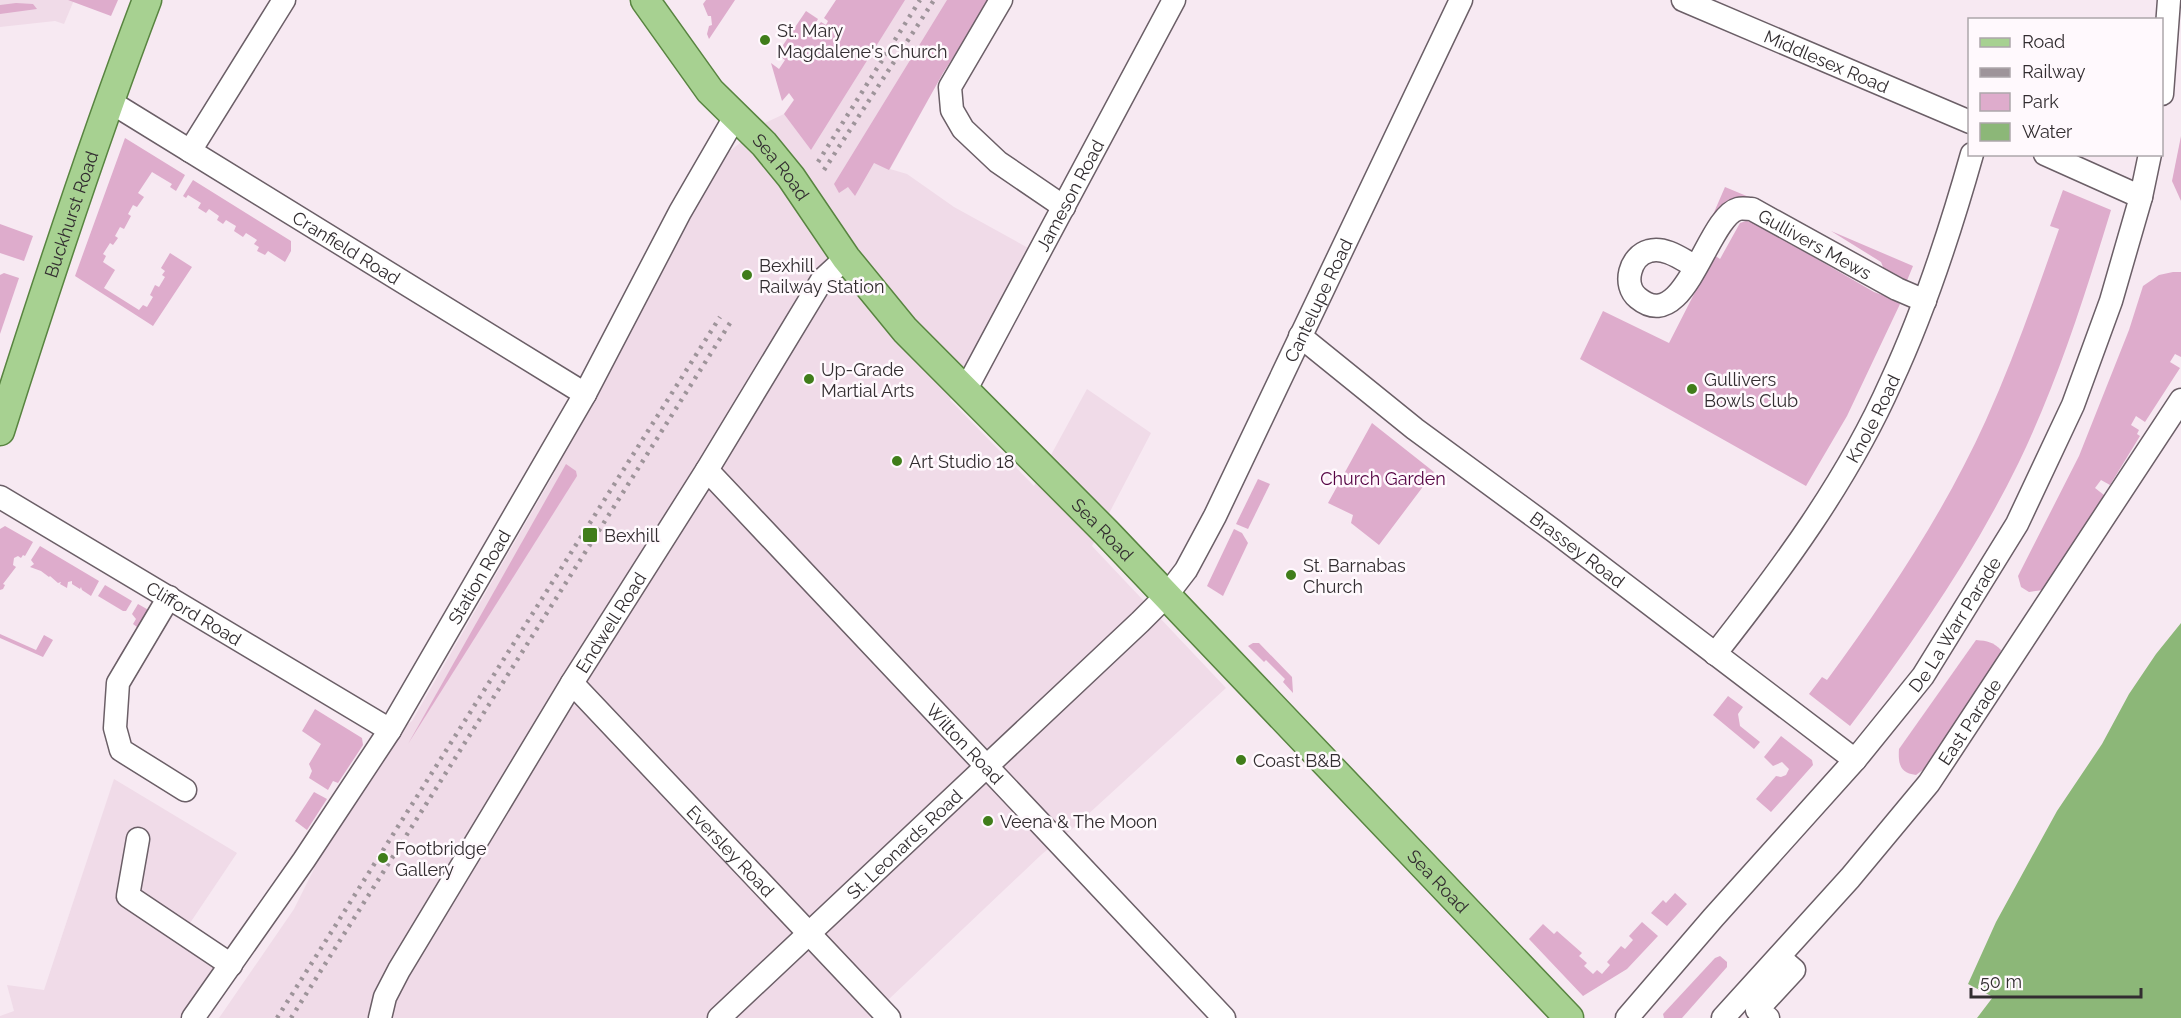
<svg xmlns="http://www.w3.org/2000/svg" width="2181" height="1018" viewBox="0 0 2181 1018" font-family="Raleway,sans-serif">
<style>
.built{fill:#f0dbe8}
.green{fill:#deaccc}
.water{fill:#8cb778}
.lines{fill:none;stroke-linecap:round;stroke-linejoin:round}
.minor-casing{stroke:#6b5f67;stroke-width:25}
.major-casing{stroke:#588440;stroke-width:31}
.minor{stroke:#fff;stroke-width:22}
.major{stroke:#a7d191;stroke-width:28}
.rail{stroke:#9e949a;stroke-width:4.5;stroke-dasharray:3 6;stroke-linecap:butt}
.poi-dot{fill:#407d1a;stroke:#fff9fd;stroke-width:2}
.labels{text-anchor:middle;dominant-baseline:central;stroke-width:5;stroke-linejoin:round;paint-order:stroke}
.poi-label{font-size:18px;fill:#322d30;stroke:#fff9fd;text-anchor:start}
.street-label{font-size:18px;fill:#322d30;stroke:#fff9fd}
.park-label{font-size:18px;fill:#550343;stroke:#fff9fd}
</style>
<rect width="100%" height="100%" fill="#f7e9f2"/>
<g class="built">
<polygon points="0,0 74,0 64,24 55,21 0,27"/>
<polygon points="862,0 990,0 943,73 890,169 907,174 954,207 1030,249 950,400 1034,486 1087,389 1151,433 1092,546 1226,688 1073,828 1041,855 869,1018 219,1018 294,909 315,867 316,853 395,733 412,721 555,472 552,462 671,253 725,155 765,123 784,114"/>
<polygon points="114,779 237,853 188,926 230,954 183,1018 0,1018 0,1016 14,1011 7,985 44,990"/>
</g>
<g class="green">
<polygon points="68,0 118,0 111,16"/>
<polygon points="706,0 735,0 709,39 707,34 709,26 712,25 711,16 708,16 703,4"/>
<polygon points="836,0 905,0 811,150 784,114 794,100 789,93 782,101 771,63 779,69 785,60 777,54 806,11 818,19 815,24 818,26 821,22 826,25 828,21 824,18"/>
<polygon points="947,0 990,0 943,73 889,170 874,163 855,196 848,187 839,193 834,184"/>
<polygon points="16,3 33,4 37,9 0,14 0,5"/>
<polygon points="2181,136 2181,201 2172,181"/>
<polygon points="125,138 185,175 176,191 170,187 172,184 152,172 138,193 144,197 137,207 133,205 128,214 131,216 124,229 120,227 115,236 118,238 113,245 110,243 103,254 106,256 103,262 115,270 104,288 139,310 143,305 147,307 153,297 150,295 155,285 159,287 165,277 162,275 165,271 161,268 170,253 192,267 153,326 75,276"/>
<polygon points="193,180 291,241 291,251 285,262 268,251 265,255 257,251 259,247 254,244 257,240 246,233 243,237 234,231 236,226 226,220 223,224 217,220 219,216 209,209 206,213 198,208 201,203 188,195 186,198 183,196"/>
<path d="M 1725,187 L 1749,197 C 1733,200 1723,204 1712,217 Z"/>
<path d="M 2063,190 L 2111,210 C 2085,295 2058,381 2019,462 C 1973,556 1914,642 1850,726 L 1809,694 L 1822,677 L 1827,680 C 1887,598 1944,513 1986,420 C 2014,358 2036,294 2059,229 L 2050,226 Z"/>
<polygon points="1746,221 1753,222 1874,292 1893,299 1900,304 1847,416 1806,486 1580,359 1603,311 1669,343 1714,255 1720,259 1740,223"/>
<polygon points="0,224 33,236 24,261 0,253"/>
<polygon points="1831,231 1913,266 1906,283 1885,272 1881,262"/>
<polygon points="2173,272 2181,272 2181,357 2175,354 2170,362 2180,368 2145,422 2136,416 2131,425 2139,430 2137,434 2140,436 2110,485 2101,480 2095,488 2104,495 2043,590 2029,592 2021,587 2018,576 2079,456 2129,330 2143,286 2159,275"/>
<polygon points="4,273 19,278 0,334 0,275"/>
<polygon points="1372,423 1434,472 1379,545 1351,523 1353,515 1328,503"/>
<polygon points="566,464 576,471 577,476 408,744"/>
<polygon points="1258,479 1270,484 1248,529 1236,524"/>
<polygon points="5,526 33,542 25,556 23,555 21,558 18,556 14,558 13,565 16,567 3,584 5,585 3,589 0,590 0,529"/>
<polygon points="1234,529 1242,533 1248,543 1223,596 1207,586"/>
<polygon points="40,546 99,581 91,596 82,590 81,587 80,589 72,584 72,581 68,582 67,588 60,584 61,582 58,583 50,576 49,577 41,571 30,567 34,564 31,560"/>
<polygon points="105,585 132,601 126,611 123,611 98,596"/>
<polygon points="138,604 152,612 122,663 117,660 137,627 133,624 136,619 132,614"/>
<polygon points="0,634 36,650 44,635 53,640 43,657 0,638"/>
<path d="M 1976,640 C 1988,641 1993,642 2001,650 L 1998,661 L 1924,769 L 1916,775 C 1900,773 1898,764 1899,749 Z"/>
<polygon points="1253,643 1259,643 1292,677 1293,693 1283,682 1285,679 1266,660 1264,662 1248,646"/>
<polygon points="1728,696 1743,707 1738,714 1740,726 1760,742 1754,749 1713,715"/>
<polygon points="315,709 362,738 363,745 338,783 333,781 328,790 309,778 312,771 309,764 321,744 302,731"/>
<polygon points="1781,736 1812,760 1813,765 1771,812 1756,799 1776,776 1781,777 1786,775 1789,769 1782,762 1773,766 1764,757"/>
<polygon points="314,792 327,799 307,830 295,821"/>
<polygon points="1675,893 1687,904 1667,926 1651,913 1663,900 1666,903"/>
<polygon points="1642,922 1658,936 1627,969 1583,996 1529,939 1543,924 1554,934 1557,931 1582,953 1579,956 1587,963 1584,966 1593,974 1597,970 1602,974 1610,965 1607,962 1621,946 1625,949 1633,940 1629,936"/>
<polygon points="1720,956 1727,962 1727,967 1682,1018 1664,1018 1663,1014 1715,958"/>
</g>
<polygon class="water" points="2181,623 2181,1018 1977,1018 1993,997 1968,984 1996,922 2057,811 2102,744 2129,694 2156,654"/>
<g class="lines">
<defs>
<g id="minor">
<polyline points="1001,0 950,87 952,110 963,129 998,162 1064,207"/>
<path id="s1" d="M 1683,0 L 1970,122"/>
<polyline points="2162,94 2169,0"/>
<path id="s2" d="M 109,101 L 585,394"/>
<polyline points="190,151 284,0"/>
<polyline points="2045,154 2141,197"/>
<path id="s3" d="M 1696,267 C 1683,260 1665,246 1649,251 C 1630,256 1622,285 1638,298 C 1685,337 1707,217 1738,209 C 1742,208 1748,209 1752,209 L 1897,289 L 1925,301"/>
<path id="s4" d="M 1300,336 L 1415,429 L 1554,531 L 1855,760"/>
<path id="s5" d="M 965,391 L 1174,0"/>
<path id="s6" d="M 707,470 L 1224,1018"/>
<path id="s7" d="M 0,497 L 390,730"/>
<polyline points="169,597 118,683 115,728 121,750 185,790"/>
<path id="s8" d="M 1715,654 C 1782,569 1847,481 1891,382 C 1925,309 1950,232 1972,154"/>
<path id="s9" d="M 572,683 L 889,1018"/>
<polyline points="138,839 128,896 231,965"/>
<path id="s10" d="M 193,1018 L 304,860 L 390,730 L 585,394 L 680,212 L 735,117"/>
<path id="s11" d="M 380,1018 L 385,997 L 399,970 L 572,683 L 707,470 L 822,280 L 846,258"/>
<path id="s12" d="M 719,1018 L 1140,622 L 1166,596 L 1186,570 L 1215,516 L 1461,0"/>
<path id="s13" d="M 1627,1018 L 1713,918 L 1855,760 L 1923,676 L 2017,524 L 2073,405 L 2111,301 L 2141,197 L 2150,154"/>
<path id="s14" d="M 1723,1018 L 1850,878 L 1929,783 L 2181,400"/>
<polyline points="1768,1018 1757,1010 1794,970 1779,957"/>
</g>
<g id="major">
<path id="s15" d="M 645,0 L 710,91 L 764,144 L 791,177 L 846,258 L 905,330 L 1107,533 L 1569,1018"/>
<path id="s16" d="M 0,431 C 46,286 93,142 147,0"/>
</g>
</defs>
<use href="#minor" class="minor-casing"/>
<use href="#major" class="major-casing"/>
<use href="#minor" class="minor"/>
<use href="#major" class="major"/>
<g class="rail">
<polyline points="818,162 920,0"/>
<polyline points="824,170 934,0"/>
<polyline points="277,1018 720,317"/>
<polyline points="291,1018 730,323"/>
</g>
</g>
<g class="poi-dot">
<circle cx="765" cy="40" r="6"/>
<circle cx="747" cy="275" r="6"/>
<circle cx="809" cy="379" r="6"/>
<circle cx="1692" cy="389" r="6"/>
<circle cx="897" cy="461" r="6"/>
<rect x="582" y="527" width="16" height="16" rx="3"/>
<circle cx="1291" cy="575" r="6"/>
<circle cx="1241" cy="760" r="6"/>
<circle cx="988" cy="821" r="6"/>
<circle cx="383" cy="858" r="6"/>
</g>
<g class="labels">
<g class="poi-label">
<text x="777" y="30">St. Mary<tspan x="777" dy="21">Magdalene's Church</tspan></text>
<text x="759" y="265">Bexhill<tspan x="759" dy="21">Railway Station</tspan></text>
<text x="821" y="369">Up-Grade<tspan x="821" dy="21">Martial Arts</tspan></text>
<text x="1704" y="379">Gullivers<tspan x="1704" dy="21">Bowls Club</tspan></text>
<text x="909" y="461">Art Studio 18</text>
<text x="604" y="535">Bexhill</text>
<text x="1303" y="565">St. Barnabas<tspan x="1303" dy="21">Church</tspan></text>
<text x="1253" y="760">Coast B&amp;B</text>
<text x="1000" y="821">Veena &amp; The Moon</text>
<text x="395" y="848">Footbridge<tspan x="395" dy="21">Gallery</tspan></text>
</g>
<g class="street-label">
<text stroke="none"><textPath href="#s1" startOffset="156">Middlesex Road</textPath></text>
<text stroke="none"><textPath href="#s15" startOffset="216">Sea Road</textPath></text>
<text stroke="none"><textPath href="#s5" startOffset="222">Jameson Road</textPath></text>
<text stroke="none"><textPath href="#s16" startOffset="228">Buckhurst Road</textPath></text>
<text stroke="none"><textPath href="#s3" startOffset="346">Gullivers Mews</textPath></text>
<text stroke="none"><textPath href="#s2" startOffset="279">Cranfield Road</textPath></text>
<text stroke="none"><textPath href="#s12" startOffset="948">Cantelupe Road</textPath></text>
<text stroke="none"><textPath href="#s8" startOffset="284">Knole Road</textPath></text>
<text stroke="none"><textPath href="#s15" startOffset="702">Sea Road</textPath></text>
<text stroke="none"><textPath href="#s4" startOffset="350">Brassey Road</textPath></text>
<text stroke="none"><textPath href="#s10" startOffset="526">Station Road</textPath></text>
<text stroke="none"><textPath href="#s7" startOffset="226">Clifford Road</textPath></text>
<text stroke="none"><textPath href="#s11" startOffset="459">Endwell Road</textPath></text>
<text stroke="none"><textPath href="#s13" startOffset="513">De La Warr Parade</textPath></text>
<text stroke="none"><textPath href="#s14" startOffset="386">East Parade</textPath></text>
<text stroke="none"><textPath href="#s6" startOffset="376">Wilton Road</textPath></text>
<text stroke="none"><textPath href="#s12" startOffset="254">St. Leonards Road</textPath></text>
<text stroke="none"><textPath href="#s9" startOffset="231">Eversley Road</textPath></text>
<text stroke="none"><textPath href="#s15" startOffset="1188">Sea Road</textPath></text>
</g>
<g class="park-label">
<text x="1383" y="478">Church Garden</text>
</g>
</g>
<rect x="1968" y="18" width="195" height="138" fill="#fff9fd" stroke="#ada7ab" stroke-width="1.5"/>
<rect x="1980" y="38" width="30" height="9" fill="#a7d191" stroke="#ada7ab" stroke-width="1.5"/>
<text x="2022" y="48" font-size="18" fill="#322d30">Road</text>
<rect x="1980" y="68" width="30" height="9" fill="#9e949a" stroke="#ada7ab" stroke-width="1.5"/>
<text x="2022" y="78" font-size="18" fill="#322d30">Railway</text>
<rect x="1980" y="93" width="30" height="18" fill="#deaccc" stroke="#ada7ab" stroke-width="1.5"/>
<text x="2022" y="108" font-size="18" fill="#322d30">Park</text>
<rect x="1980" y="123" width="30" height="18" fill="#8cb778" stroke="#ada7ab" stroke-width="1.5"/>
<text x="2022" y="138" font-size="18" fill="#322d30">Water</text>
<path d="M1971 988v9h170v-9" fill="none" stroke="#322d30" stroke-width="3"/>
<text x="1980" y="988" font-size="18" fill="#322d30" stroke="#fff9fd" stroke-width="4.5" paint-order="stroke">50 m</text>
</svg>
